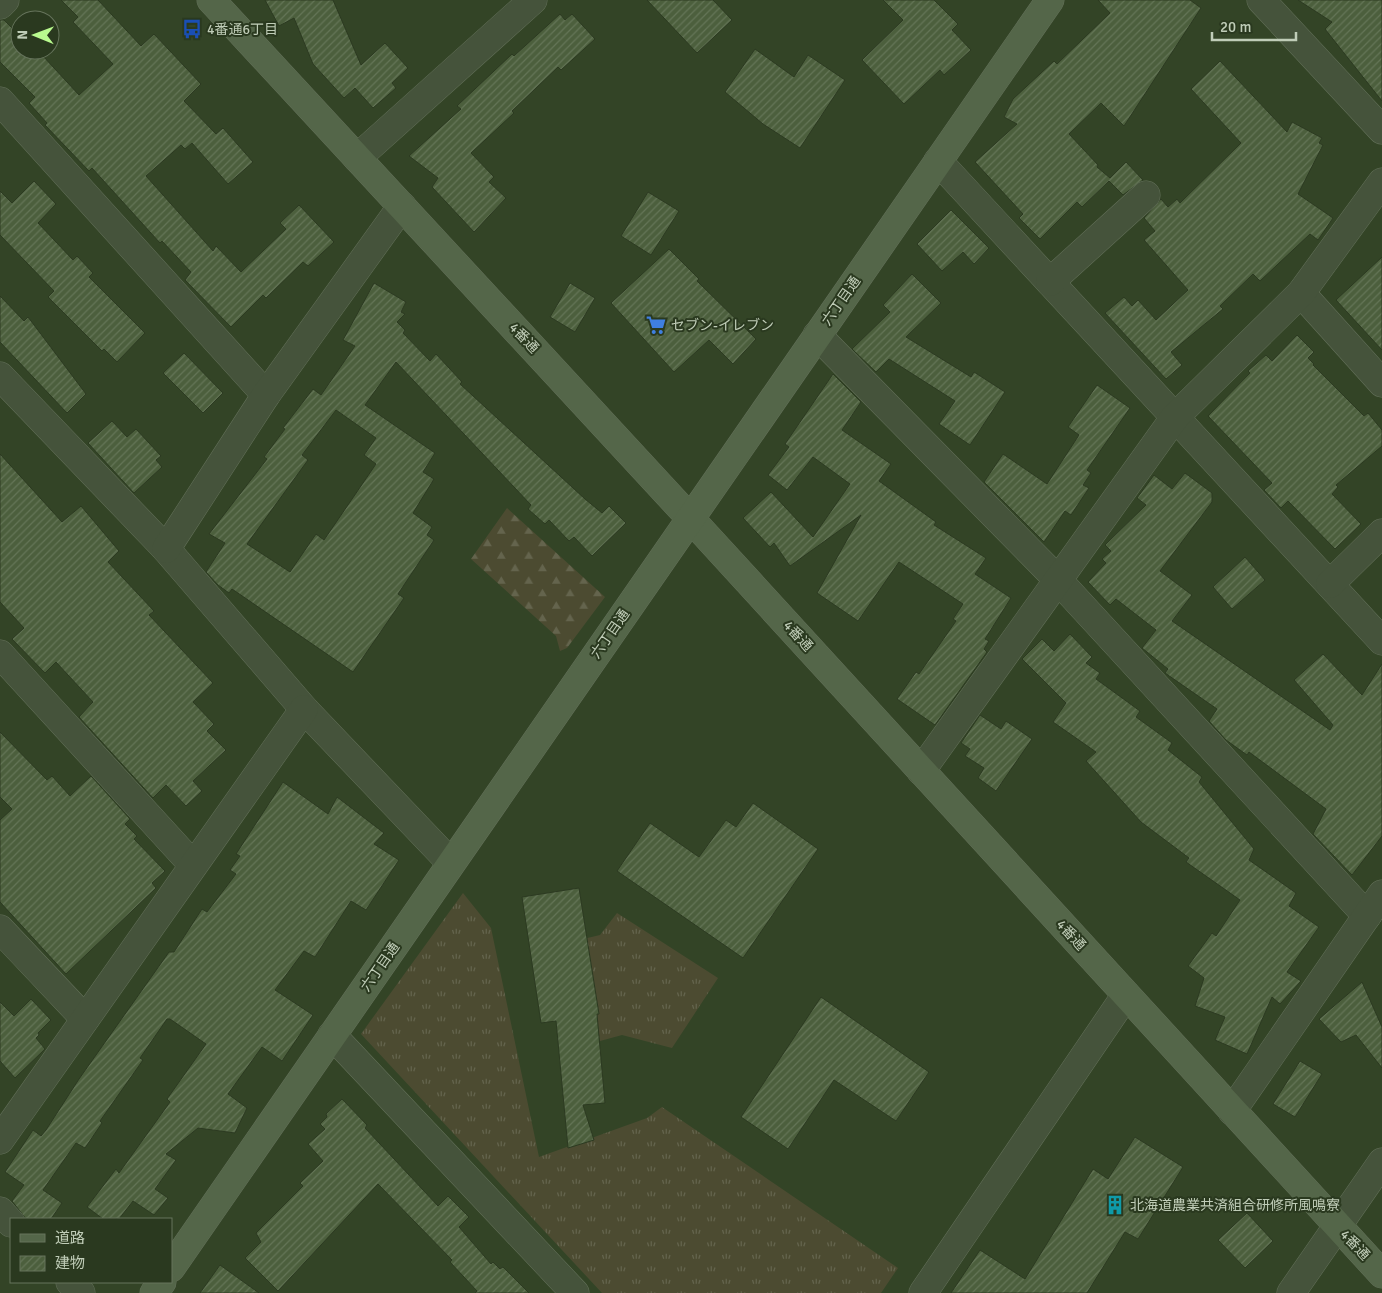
<svg xmlns="http://www.w3.org/2000/svg" width="1382" height="1293" viewBox="0 0 1382 1293" font-family="Signika,'Noto Sans JP',sans-serif">
<style>
.grass{fill:url(#grass-tufts)}
.forest{fill:url(#forest-firs)}
.building{fill:url(#building-hatch);stroke:#2c3a21;fill-rule:evenodd}
.lines{fill:none;stroke-linecap:round;stroke-linejoin:round}
.street-casing{stroke:#637059;stroke-width:29}
.secondary-casing{stroke:#637059;stroke-width:29}
.street{stroke:#45533b;stroke-width:28}
.secondary{stroke:#546649;stroke-width:28}
.labels{text-anchor:middle;dominant-baseline:central;stroke-width:4;stroke-linejoin:round;paint-order:stroke}
.poi-label{font-size:14px;fill:#c0cdb8;stroke:#2a391f;text-anchor:start}
.street-label{font-size:14px;fill:#c0cdb8;stroke:#2a391f}
</style>
<defs>
<pattern id="grass-tufts" width="24" height="20" patternUnits="userSpaceOnUse" patternTransform="scale(1.25)"><rect width="24" height="20" fill="#4c4b31"/><path d="M3 7l-1-3M5 7V3M7 7l1-3M15 17l-1-3M17 17v-4M19 17l1-3" fill="none" stroke="#64644d"/></pattern>
<pattern id="forest-firs" width="22" height="20" patternUnits="userSpaceOnUse" patternTransform="scale(1.25)"><rect width="22" height="20" fill="#4c4b31"/><path d="M5 1l3.5 6h-7zM16 11l3.5 6h-7z" fill="#64644d"/></pattern>
<pattern id="building-hatch" width="6" height="6" patternUnits="userSpaceOnUse" patternTransform="scale(1.25)"><rect width="6" height="6" fill="#4c5f3d"/><path d="M-1 1l2-2M0 6l6-6M5 7l2-2" fill="none" stroke="#647557"/></pattern>
</defs>
<rect width="100%" height="100%" fill="#334426"/>
<g class="grass">
<polygon points="463,893 491,928 539,1157 647,1118 662,1107 898,1268 881,1293 602,1293 361,1034"/>
<polygon points="617,913 718,978 672,1048 622,1035 600,1041 579,940 600,935"/>
</g>
<polygon class="forest" points="507,508 605,597 567,648 560,651 556,636 471,559"/>
<g class="building">
<polygon points="61,0 98,0 141,46 154,34 201,84 184,101 216,134 223,128 253,162 228,184 192,143 185,149 181,145 146,176 213,251 216,246 241,272 286,229 280,223 299,205 334,242 308,266 303,262 266,298 263,295 231,327 185,280 191,272 162,241 160,243 92,168 89,171 45,125 47,123 29,103 35,97 0,62 0,20 4,20 20,36 20,50 33,50 40,57 42,55 79,95 113,64 73,22 78,17"/>
<polygon points="265,0 333,0 361,65 385,43 408,68 392,83 396,88 373,108 355,88 344,98 313,64 294,18 279,26"/>
<polygon points="647,0 713,0 732,20 697,53"/>
<polygon points="883,0 934,0 958,24 952,30 971,50 944,75 940,70 904,104 862,60 903,20"/>
<polygon points="1098,0 1190,0 1201,8 1124,126 1101,103 1069,134 1098,165 1097,167 1110,178 1126,162 1143,180 1123,195 1109,181 1082,207 1077,202 1040,239 1019,218 1023,214 975,162 1017,124 1004,117 1013,99 1054,61 1057,64 1110,13"/>
<polygon points="1298,0 1382,0 1382,101 1325,29 1332,22"/>
<polygon points="560,14 565,20 572,14 595,39 561,70 558,67 512,111 514,113 471,153 494,177 489,182 506,198 474,232 432,187 438,178 409,156 461,109 457,106 512,54 514,56"/>
<polygon points="755,49 794,77 808,55 845,80 800,148 763,124 725,92"/>
<polygon points="1220,61 1287,132 1292,122 1322,138 1319,143 1323,145 1298,194 1333,218 1318,240 1310,234 1260,281 1253,274 1220,306 1223,309 1171,352 1182,365 1166,379 1105,313 1124,297 1132,306 1138,300 1156,320 1188,290 1144,240 1155,231 1144,218 1161,199 1168,207 1177,199 1180,203 1241,143 1191,89"/>
<polygon points="34,181 56,204 38,223 73,260 77,256 93,273 89,277 145,333 117,362 104,349 102,351 48,297 54,291 0,235 0,191 12,203"/>
<polygon points="648,192 679,211 651,255 621,236"/>
<polygon points="951,210 989,248 974,264 963,252 942,271 917,244"/>
<polygon points="669,249 699,279 697,281 756,339 733,364 709,340 674,372 611,303"/>
<polygon points="1382,257 1382,350 1336,300"/>
<polygon points="912,274 941,303 906,337 971,377 974,372 1005,392 970,445 939,424 955,401 889,359 876,372 852,349 890,312 883,305"/>
<path d="M 374,283 L 406,302 L 401,312 L 405,314 L 397,322 L 405,330 L 403,333 L 430,361 L 436,354 L 462,382 L 460,384 L 585,499 L 602,513 L 609,506 L 626,523 L 592,556 L 574,537 L 569,541 L 549,520 L 545,524 L 528,509 L 531,505 L 396,362 L 365,405 L 435,453 L 423,472 L 434,479 L 413,513 L 432,527 L 427,535 L 434,540 L 398,594 L 404,598 L 353,672 L 232,589 L 229,593 L 218,585 L 206,572 L 225,543 L 209,534 L 267,459 L 264,457 L 285,429 L 283,428 L 313,389 L 321,395 L 355,346 L 343,340 ZM 336,410 L 376,438 L 364,455 L 376,464 L 324,540 L 316,534 L 290,572 L 247,544 L 308,460 L 302,455 Z"/>
<polygon points="570,283 595,298 575,332 550,317"/>
<polygon points="0,296 24,321 28,317 86,394 67,413 0,342"/>
<polygon points="1297,335 1314,352 1308,358 1314,364 1313,365 1364,416 1368,413 1382,430 1382,446 1336,485 1338,487 1332,494 1361,524 1335,549 1288,501 1281,508 1264,490 1272,483 1208,416 1250,373 1248,371 1266,355 1272,361"/>
<polygon points="184,353 223,393 203,413 163,373"/>
<polygon points="833,374 861,402 842,430 891,464 879,481 936,522 934,525 986,558 975,574 1011,598 985,639 989,641 984,649 987,652 935,725 897,699 916,672 919,674 956,621 953,619 963,604 899,562 858,621 817,593 861,515 790,566 774,543 770,547 743,518 771,492 813,537 850,484 813,457 787,490 768,475 789,447 785,444"/>
<polygon points="1097,385 1130,408 1087,470 1091,473 1083,485 1089,488 1071,515 1065,511 1044,542 984,482 1003,454 1047,484 1079,435 1068,427"/>
<polygon points="112,421 127,437 136,429 161,456 156,460 162,467 134,493 88,443"/>
<polygon points="0,454 62,522 81,506 119,551 108,562 154,611 149,615 213,683 193,702 214,724 207,731 226,750 193,781 202,791 186,806 166,785 153,798 79,717 93,702 56,662 45,673 12,639 24,628 0,602"/>
<polygon points="1185,473 1212,493 1212,502 1160,571 1192,595 1172,621 1330,730 1333,725 1294,680 1323,654 1362,695 1382,664 1382,836 1352,875 1313,834 1326,809 1249,752 1247,755 1226,740 1209,721 1217,709 1165,673 1168,669 1142,648 1156,630 1116,599 1110,605 1088,582 1106,563 1102,559 1111,551 1105,545 1146,505 1137,498 1154,475 1172,489"/>
<polygon points="1245,557 1265,580 1232,609 1213,587"/>
<polygon points="1070,634 1092,657 1086,663 1100,673 1096,679 1140,711 1136,717 1172,743 1168,750 1202,777 1199,782 1254,849 1249,860 1296,893 1289,906 1319,927 1287,972 1301,981 1280,1004 1272,997 1247,1054 1215,1040 1225,1017 1195,1006 1204,978 1188,966 1212,933 1216,936 1240,900 1186,862 1189,858 1141,822 1086,761 1096,752 1053,722 1066,703 1022,659 1042,639 1054,651"/>
<polygon points="980,715 1001,729 1006,721 1032,739 996,791 978,778 984,768 965,756 970,749 961,743"/>
<polygon points="0,732 47,780 52,776 70,796 91,776 130,819 125,824 137,836 134,839 165,871 152,883 156,888 66,974 0,902 0,820 12,809 0,797"/>
<polygon points="283,782 328,814 337,797 384,833 374,844 399,860 366,910 351,901 315,957 304,951 275,990 313,1015 282,1061 262,1047 228,1094 247,1108 235,1133 198,1128 166,1154 176,1160 155,1189 168,1198 154,1215 133,1201 119,1219 103,1219 87,1207 116,1169 119,1173 170,1102 167,1099 206,1044 170,1019 167,1019 140,1058 143,1060 100,1121 102,1123 85,1148 76,1143 43,1190 62,1203 51,1219 26,1219 12,1201 24,1185 5,1172 33,1130 41,1136 46,1130 79,1079 169,952 174,952 202,909 207,912 236,874 230,870 240,856 236,854"/>
<polygon points="753,803 818,849 743,958 617,871 650,823 699,857 726,820 736,827"/>
<polygon points="579,888 599,1014 597,1014 605,1103 583,1105 594,1140 568,1148 556,1021 541,1023 522,897"/>
<polygon points="1362,982 1382,1027 1382,1068 1356,1035 1341,1042 1319,1019"/>
<polygon points="821,997 929,1072 896,1121 834,1080 788,1149 741,1117"/>
<polygon points="31,999 51,1020 38,1033 39,1035 36,1038 45,1049 15,1078 0,1061 0,1002 14,1016"/>
<polygon points="1300,1061 1322,1074 1295,1117 1273,1104"/>
<polygon points="342,1099 367,1125 365,1128 438,1206 448,1196 469,1217 459,1227 491,1264 493,1262 500,1269 503,1267 529,1293 475,1293 477,1291 450,1262 452,1260 378,1184 278,1291 245,1258 261,1242 256,1233 303,1186 300,1183 323,1161 308,1144 325,1129 320,1124 327,1117 326,1114"/>
<polygon points="1135,1137 1183,1167 1138,1239 1125,1232 1087,1293 951,1293 980,1250 1025,1279 1093,1169 1108,1179"/>
<polygon points="1247,1213 1273,1241 1245,1268 1218,1240"/>
<polygon points="220,1265 259,1293 200,1293"/>
</g>
<g class="lines">
<defs>
<g id="street">
<polyline points="1261,0 1382,130"/>
<polyline points="0,5 5,0"/>
<polyline points="0,101 266,395"/>
<polyline points="357,158 533,0"/>
<polyline points="938,161 1382,641"/>
<polyline points="1050,282 1146,195"/>
<polyline points="1301,293 1382,383"/>
<polyline points="817,335 1058,580 1367,916"/>
<polyline points="0,376 166,549 304,709 451,863"/>
<polyline points="166,549 266,395 402,206"/>
<polyline points="1330,584 1382,533"/>
<polyline points="0,654 193,865"/>
<polyline points="921,771 1175,417 1301,293 1382,182"/>
<polyline points="0,929 85,1019"/>
<polyline points="332,1035 575,1293"/>
<polyline points="1232,1111 1382,894"/>
<polyline points="0,1140 304,709"/>
<polyline points="0,1211 11,1223"/>
<polyline points="70,1282 81,1293"/>
<polyline points="923,1293 1126,995"/>
<polyline points="1291,1293 1382,1162"/>
</g>
<g id="secondary">
<polyline points="211,0 690,518 1382,1274"/>
<polyline points="171,1268 1050,0"/>
<polyline points="154,1293 162,1282"/>
</g>
</defs>
<use href="#street" class="street-casing"/>
<use href="#secondary" class="secondary-casing"/>
<use href="#street" class="street"/>
<use href="#secondary" class="secondary"/>
</g>
<defs>
<symbol id="bus-bare" viewBox="-9 -9 18 18"><path d="M-5-6H5V4H4V6H2V4H-2V6H-4V4H-5ZM-3.5-4V0h7V-4ZM-3.5 1.2v1.5H-2V1.2ZM2 1.2v1.5H3.5V1.2Z" fill="#1a4fb4" stroke="#2a391f" stroke-width="2.5" paint-order="stroke"/></symbol>
<symbol id="supermarket-bare" viewBox="-9 -9 18 18"><path d="M-6-5.5h2.5l.6 2H6L4.5 2H-2.5L-4.4-4H-6ZM-1.5 3.2a1.3 1.3 0 1 0 .1 0ZM3 3.2a1.3 1.3 0 1 0 .1 0Z" fill="#3f7fe0" stroke="#2a391f" stroke-width="2.5" paint-order="stroke"/></symbol>
<symbol id="building-bare" viewBox="-9 -9 18 18"><path d="M-4-6H4V6H1V3H-1V6H-4ZM-2.5-4.3h1.7v1.8h-1.7ZM.8-4.3h1.7v1.8H.8ZM-2.5-1h1.7V.8h-1.7ZM.8-1h1.7V.8H.8Z" fill="#0f9aa8" stroke="#2a391f" stroke-width="2.5" paint-order="stroke"/></symbol>
</defs>
<g fill-rule="evenodd">
<use href="#bus-bare" x="178" y="15" width="28" height="28"/>
<use href="#supermarket-bare" x="642" y="311" width="28" height="28"/>
<use href="#building-bare" x="1101" y="1191" width="28" height="28"/>
</g>
<g class="labels">
<g class="poi-label">
<text x="207" y="29">4番通6丁目</text>
<text x="671" y="325">セブン-イレブン</text>
<text x="1130" y="1205">北海道農業共済組合研修所風鳴寮</text>
</g>
<g class="street-label">
<text transform="translate(841 301) rotate(-55)">六丁目通</text>
<text transform="translate(524 338) rotate(47)">4番通</text>
<text transform="translate(610 634) rotate(-55)">六丁目通</text>
<text transform="translate(798 636) rotate(48)">4番通</text>
<text transform="translate(1071 935) rotate(48)">4番通</text>
<text transform="translate(380 967) rotate(-55)">六丁目通</text>
<text transform="translate(1355 1245) rotate(47)">4番通</text>
</g>
</g>
<rect x="10" y="1218" width="162" height="65" fill="#2a391f" stroke="#66745c"/>
<rect x="20" y="1234" width="25" height="8" fill="#546649" stroke="#66745c"/>
<text x="55" y="1243" font-size="15" fill="#c0cdb8">道路</text>
<rect x="20" y="1256" width="25" height="15" fill="url(#building-hatch)" stroke="#66745c"/>
<text x="55" y="1268" font-size="15" fill="#c0cdb8">建物</text>
<g transform="translate(35 35) rotate(271)"><circle r="24" fill="#2a391f" stroke="#66745c"/>
<path d="M0-4L9 19L0 12L-9 19Z" fill="#b9fb8f"/>
<text y="-8" font-size="14" font-weight="bold" text-anchor="middle" fill="#c0cdb8">N</text>
</g>
<path d="M1212 32v8h84v-8" fill="none" stroke="#c0cdb8" stroke-width="2.5"/>
<text x="1220" y="32" font-size="15" fill="#c0cdb8" stroke="#2a391f" stroke-width="4" paint-order="stroke">20 m</text>
</svg>
